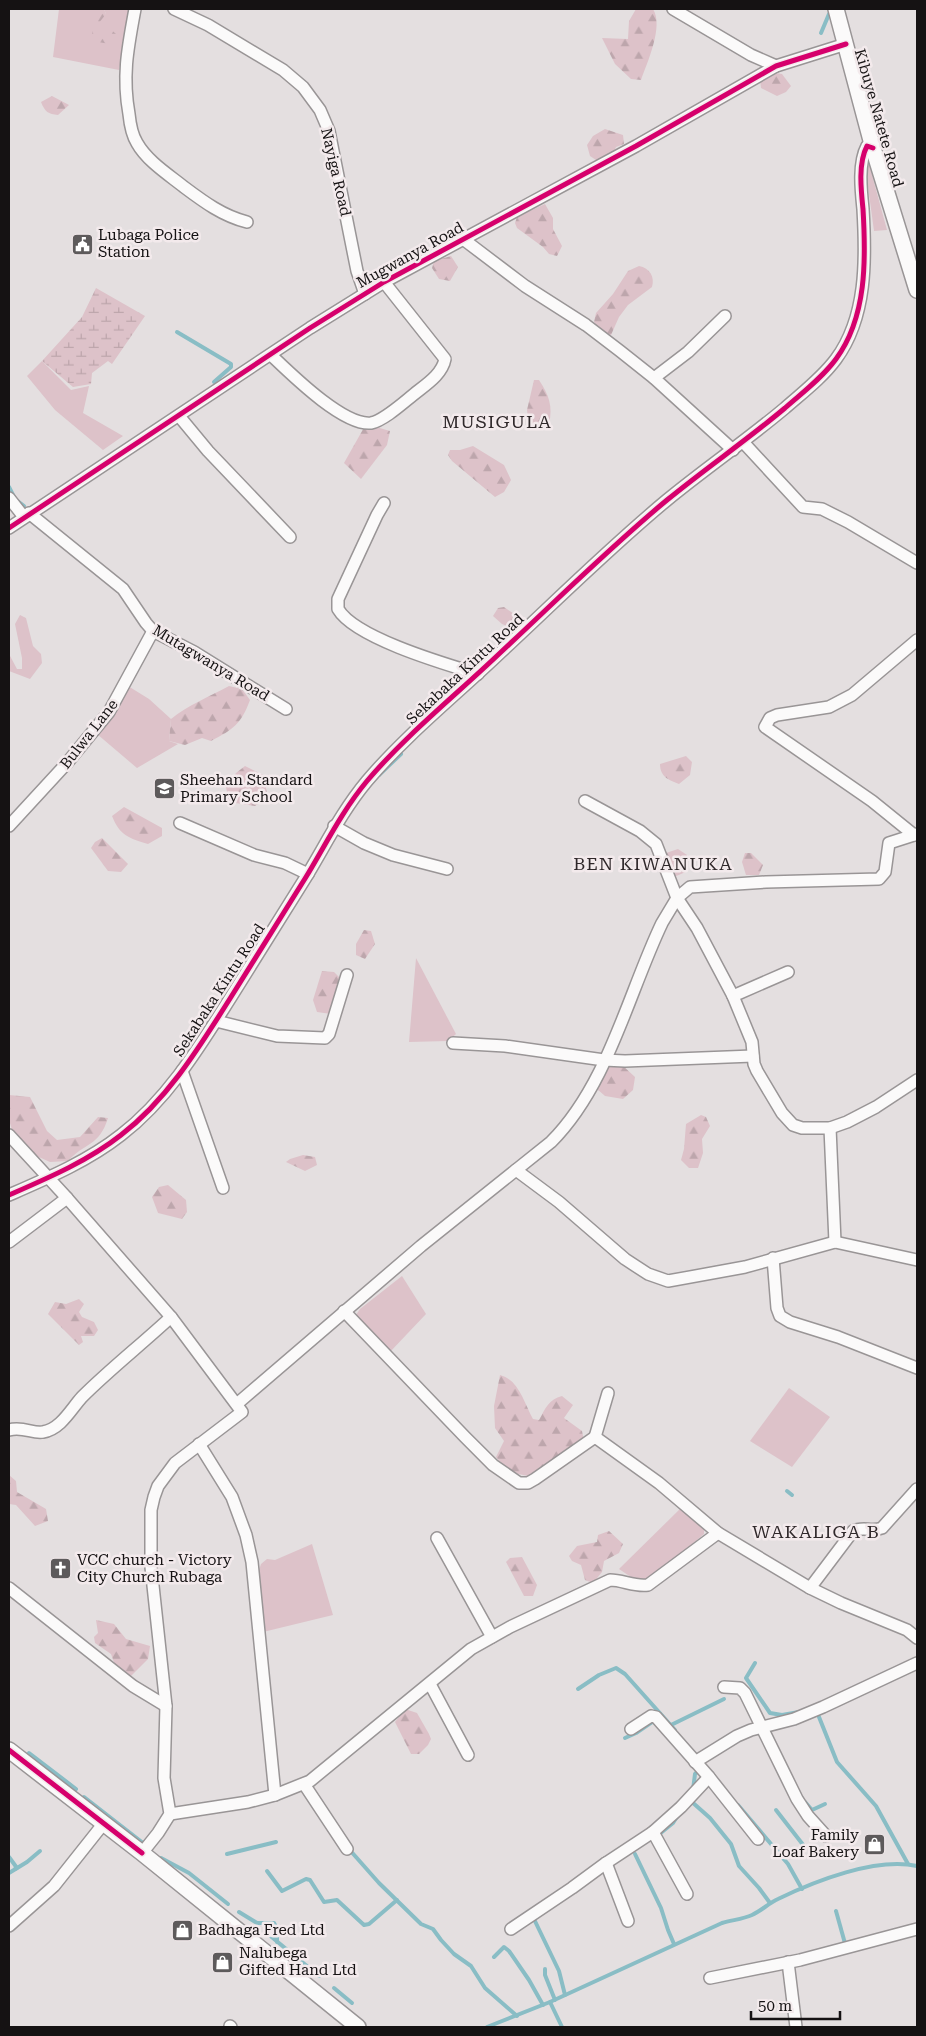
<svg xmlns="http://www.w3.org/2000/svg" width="926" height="2036" viewBox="0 0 926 2036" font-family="'Roboto Serif',serif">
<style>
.green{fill:#ddc2c9}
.forest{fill:url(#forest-firs)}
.wetland{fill:url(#wetland-marsh)}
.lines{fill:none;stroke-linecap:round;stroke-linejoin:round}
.stream{stroke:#89bdc5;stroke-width:4}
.minor-casing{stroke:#999596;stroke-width:14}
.major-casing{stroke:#999596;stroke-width:18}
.minor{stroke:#fbfafa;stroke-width:11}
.major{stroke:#fbfafa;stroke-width:15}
.cycleway-casing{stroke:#f3eaec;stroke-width:8}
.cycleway{stroke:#d6006c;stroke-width:5}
.labels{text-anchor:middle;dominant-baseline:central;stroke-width:5;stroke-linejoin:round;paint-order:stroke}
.street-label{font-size:15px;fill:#151213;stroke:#f3eaec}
.poi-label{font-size:15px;fill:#151213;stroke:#f3eaec;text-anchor:start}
.quarter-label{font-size:18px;letter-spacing:1px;fill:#2f282a;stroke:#f3eaec}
</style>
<defs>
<pattern id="forest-firs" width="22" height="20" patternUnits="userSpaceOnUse" patternTransform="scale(1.25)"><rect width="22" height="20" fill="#ddc2c9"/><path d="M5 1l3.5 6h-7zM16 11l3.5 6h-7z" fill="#bda6ac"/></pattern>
<pattern id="wetland-marsh" width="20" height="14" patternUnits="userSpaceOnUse" patternTransform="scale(1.25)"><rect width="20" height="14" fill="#ddc2c9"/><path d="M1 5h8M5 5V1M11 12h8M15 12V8" fill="none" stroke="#bda6ac"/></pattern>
</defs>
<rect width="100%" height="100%" fill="#e4dfe0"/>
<g class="green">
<polygon points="59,9 88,9 88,19 106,14 104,9 131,9 119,70 53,57"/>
<polygon points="869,164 887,230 874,231 866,172"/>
<polygon points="42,361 71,390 89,386 83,413 123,436 103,450 55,410 27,376"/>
<polygon points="20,615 26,618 33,646 41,654 42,663 30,679 9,671 9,654 17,669 22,669 22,658 15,624"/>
<polygon points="128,686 149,699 171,719 169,741 178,744 137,768 97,734 116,712"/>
<polygon points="416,958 456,1034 448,1041 409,1042"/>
<polygon points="402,1276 426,1314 389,1353 358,1322 356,1315 360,1309"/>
<polygon points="789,1388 830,1417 792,1467 750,1441"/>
<polygon points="681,1508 704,1529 704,1534 660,1571 643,1582 634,1579 619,1569"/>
<polygon points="312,1544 333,1615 263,1632 259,1570 261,1564 267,1559 275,1560"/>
</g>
<g class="forest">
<polygon points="88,9 104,9 106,14 98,24 87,19"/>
<path d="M 636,9 L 653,9 C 664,26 647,63 641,80 L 631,79 L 615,64 L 602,38 L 628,39 L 629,21 Z"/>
<polygon points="107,26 116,34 110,44 92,41 92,31 98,27"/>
<polygon points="770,72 782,74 791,86 786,92 777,96 761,88 760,79"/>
<path d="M 52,96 L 69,105 L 58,115 C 48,114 45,112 41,102 Z"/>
<polygon points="605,129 623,135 624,144 616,147 610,161 602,164 590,156 587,145 593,136"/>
<polygon points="545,204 553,218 553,229 562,246 557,256 549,254 543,247 517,228 515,223 517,217"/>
<polygon points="451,256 458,267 450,281 439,279 432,268 434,261"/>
<path d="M 639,266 C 650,268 655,277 652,287 L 628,305 L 619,317 L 611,335 L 604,334 L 594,322 L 596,313 L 613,294 L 628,271 Z"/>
<path d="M 534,380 L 539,380 C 549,395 553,406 549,424 L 539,429 L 528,419 L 527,410 Z"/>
<polygon points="366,424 390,431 387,445 361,479 344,463"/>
<polygon points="473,446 504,465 511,480 504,492 495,497 452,461 448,455 450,450 460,450"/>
<polygon points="504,607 520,618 512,628 502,624 493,616 498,608"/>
<path d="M 229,686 L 242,689 L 250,700 C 241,724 234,729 211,741 L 202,738 L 185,745 L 169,741 L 171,719 C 188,705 209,697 229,686 Z"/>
<path d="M 686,756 L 692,762 L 690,775 L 679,784 C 669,780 660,777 660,764 Z"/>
<polygon points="245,766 263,775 268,797 255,806 229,802 226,787 236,773"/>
<path d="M 124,807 L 162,828 L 162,836 L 148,844 C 129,838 120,836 112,816 Z"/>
<polygon points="102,838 128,864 121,872 108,871 91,848 95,842"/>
<polygon points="678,849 687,855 688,871 674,877 666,853"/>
<polygon points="745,853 751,853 763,865 759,875 746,875 742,862"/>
<polygon points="364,930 371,931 375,944 365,959 356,955 356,944"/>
<polygon points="322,971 334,972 342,980 331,1014 317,1012 313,1000"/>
<polygon points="609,1062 622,1065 635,1077 633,1090 623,1099 605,1096 597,1089"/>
<path d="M 9,1095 L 30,1097 L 47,1131 L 57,1140 L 80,1137 L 98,1117 L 108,1118 C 99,1147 85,1142 68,1161 L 50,1162 L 32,1154 L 13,1133 L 9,1120 Z"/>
<polygon points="701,1115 706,1117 710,1126 702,1139 703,1153 698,1168 689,1168 681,1160 684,1149 686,1124"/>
<polygon points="303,1155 315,1157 317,1165 305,1171 286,1162 290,1159"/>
<polygon points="168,1185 186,1200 187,1212 182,1219 158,1213 152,1197 159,1187"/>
<polygon points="79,1299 84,1304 79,1312 82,1317 94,1322 98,1330 94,1336 81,1336 83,1342 79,1345 48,1314 55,1302 66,1304"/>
<path d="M 500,1375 C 519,1380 524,1403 533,1419 L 539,1420 C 545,1409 549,1399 562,1396 L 573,1405 L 564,1418 L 582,1431 L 584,1441 L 528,1476 L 509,1472 L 496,1457 L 504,1441 L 495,1428 L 494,1406 Z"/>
<polygon points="9,1475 16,1481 17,1492 46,1509 48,1521 35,1526 16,1505 9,1504"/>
<polygon points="609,1531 623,1544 619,1553 604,1561 602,1572 593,1583 585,1580 581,1565 572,1561 569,1556 577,1546 597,1542 598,1535"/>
<polygon points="522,1557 537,1585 533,1596 524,1596 506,1562 510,1558"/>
<polygon points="96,1620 114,1624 126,1639 150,1646 148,1659 130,1677 117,1671 111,1654 95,1643 94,1637 98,1633"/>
<polygon points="405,1709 417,1713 429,1734 431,1739 428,1745 419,1754 411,1754 395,1722"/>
</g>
<polygon class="wetland" points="96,288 145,316 112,364 108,361 92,373 91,384 73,387 42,361 82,317"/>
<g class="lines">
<g class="stream">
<polyline points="821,33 829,14"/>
<polyline points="177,332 231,364 231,367 214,382"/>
<polyline points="9,487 15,499 24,506"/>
<polyline points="379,775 401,754"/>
<polyline points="787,1491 792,1495"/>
<polyline points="755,1663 746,1678 770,1713 782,1715 799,1712"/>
<polyline points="578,1689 599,1675 616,1668 625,1674 675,1730"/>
<polyline points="819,1717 837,1762 876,1806 908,1864"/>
<polyline points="671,1725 724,1699"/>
<polyline points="625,1738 636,1733 652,1722"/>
<polyline points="29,1753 76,1789"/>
<polyline points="693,1790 695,1774 700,1769"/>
<polyline points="84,1797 143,1843"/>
<polyline points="688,1802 692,1802 710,1818 731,1844 739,1866 759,1888 770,1903"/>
<polyline points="805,1802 812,1810 825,1804"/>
<polyline points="738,1805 788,1864 802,1889"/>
<polyline points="776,1810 804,1846 784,1859"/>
<polyline points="657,1836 673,1823 678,1815"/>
<polyline points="348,1848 379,1883 421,1924 433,1929 441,1940 454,1954 471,1966 485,1988 517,2016"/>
<polyline points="227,1854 276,1842"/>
<polyline points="635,1854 661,1908 668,1930 674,1944"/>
<polyline points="9,1857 17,1868 15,1869"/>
<polyline points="161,1858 189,1873 228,1904"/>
<polyline points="267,1871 282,1891 306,1879 310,1880 324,1902 337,1900 364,1925 369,1924 397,1900"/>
<polyline points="9,1873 27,1862 40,1851"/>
<polyline points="836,1911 846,1947"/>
<polyline points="239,1912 257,1923 274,1923 277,1929 277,1942"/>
<polyline points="533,1917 559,1971 565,1995"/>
<polyline points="268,1934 319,1976"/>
<polyline points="494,1957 504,1947 509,1951 529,1980 543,2005"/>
<polyline points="545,1969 545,1975 555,2000"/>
<polyline points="334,1988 352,2003"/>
<polyline points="550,2002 562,2027"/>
<path d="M 487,2027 L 550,2002 L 722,1923 C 732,1920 743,1919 752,1915 C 761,1911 769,1903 778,1899 C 815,1881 876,1857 917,1866"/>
</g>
<defs>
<g id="minor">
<path d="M 135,9 C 128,47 122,75 129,114 C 130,124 132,135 137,143 C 147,161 169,175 184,187 C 204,202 223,216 247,222"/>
<polyline points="174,9 208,25 283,70 303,87 320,110 329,131 357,271 365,294"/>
<polyline points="673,9 751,55 776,66"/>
<polyline points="463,239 525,286 586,325 620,351 654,378 733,450"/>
<path d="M 271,355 C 290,373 343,426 371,423 C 383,421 403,403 413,395 C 425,385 442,375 445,359 L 384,282"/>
<polyline points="654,378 688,352 725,316"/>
<polyline points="179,416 208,451 290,537"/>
<polyline points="743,442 803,507 822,509 848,522 917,563"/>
<polyline points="9,498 24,517"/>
<path d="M 384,503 L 377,515 L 338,599 L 338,609 C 355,638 445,664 478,674"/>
<polyline points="29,513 123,589 146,623 153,631 194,652 286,709"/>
<polyline points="9,528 310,328 384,282 636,146 776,66 846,44"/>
<polyline points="585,801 640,831 656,844 677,898 697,928 733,996 752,1042 754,1064 757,1071 782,1113 793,1125 802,1128 830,1128 847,1122 876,1107 917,1080"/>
<polyline points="180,823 254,855 285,863 308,874"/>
<polyline points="9,826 67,763 109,712 153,631"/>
<polyline points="334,826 364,843 393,855 447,869"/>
<polyline points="914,835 872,801 765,727 770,718 777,715 829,707 852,695 917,640"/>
<polyline points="733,996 788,972"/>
<polyline points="216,1021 277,1036 325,1038 329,1034 347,975"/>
<polyline points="453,1043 505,1046 604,1060 625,1061 753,1056"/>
<polyline points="182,1071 223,1188"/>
<polyline points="830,1128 835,1242"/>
<polyline points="9,1135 67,1198 171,1317 242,1412 175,1463 158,1486 154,1497 151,1510 151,1567 166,1706 164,1778 170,1814 158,1833 142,1853"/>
<polyline points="516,1170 559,1202 625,1259 648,1274 668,1281 745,1267 835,1242 917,1260"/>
<path d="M 9,1195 C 48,1178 88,1161 121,1135 C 168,1099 200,1046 231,997 C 256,957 281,917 306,877 C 326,844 342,811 367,781 C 406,735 456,695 500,653 C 555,602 609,548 667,500 C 706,468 747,440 785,408 C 802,393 822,378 836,359 C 867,317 866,259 863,209 C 861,190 858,163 867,146 L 873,148"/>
<polyline points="9,1242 67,1198"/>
<polyline points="773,1258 777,1308 780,1316 790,1322 838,1337 917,1368"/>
<polyline points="344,1311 465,1437 493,1465 519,1483 528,1483 535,1479 595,1437 659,1483 718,1533 810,1588 841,1603 907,1630 917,1638"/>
<path d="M 238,1403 L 421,1246 L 551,1142 C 608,1085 628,994 662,923 L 677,898 L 690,887 L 766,882 L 879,879 L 885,872 L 889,843 L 917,834"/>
<path d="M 9,1430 C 23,1426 33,1434 43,1432 C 61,1429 71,1409 82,1397 C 110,1369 142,1344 171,1317"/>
<polyline points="595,1437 608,1393"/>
<polyline points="199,1444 232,1497 246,1535 252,1562 275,1795"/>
<polyline points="437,1538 492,1637"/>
<polyline points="9,1588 133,1686 166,1706"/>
<path d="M 810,1588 L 853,1531 C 863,1526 872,1532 882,1528 L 917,1489"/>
<polyline points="430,1684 468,1755"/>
<polyline points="724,1687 740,1688 745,1693 797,1799 808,1816 826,1836"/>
<polyline points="631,1729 651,1716 656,1717 709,1777 758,1839"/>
<polyline points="695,1762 737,1736 751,1730 794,1719 823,1707 917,1663"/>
<polyline points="304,1784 347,1849"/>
<path d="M 170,1814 L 248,1802 L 275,1795 L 310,1781 L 471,1649 L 510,1627 L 610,1580 C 623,1580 634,1587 648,1585 L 718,1533"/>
<polyline points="653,1832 687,1894"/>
<polyline points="606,1863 628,1921"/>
<polyline points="9,1926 54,1886 104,1823"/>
<polyline points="511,1929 572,1888 606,1863 653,1832 681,1807 709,1777"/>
<polyline points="788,1962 796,2027"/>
<polyline points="710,1978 800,1960 917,1929"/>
<polyline points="230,2026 231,2027"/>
</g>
<g id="major">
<polyline points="836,9 873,148 917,290"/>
<polyline points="9,1750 142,1853 358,2027"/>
</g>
</defs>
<use href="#minor" class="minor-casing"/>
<use href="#major" class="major-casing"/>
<use href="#minor" class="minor"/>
<use href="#major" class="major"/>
<defs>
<g id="cycleway">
<polyline points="9,528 310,328 384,282 636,146 776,66 846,44"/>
<path d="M 9,1195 C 48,1178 88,1161 121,1135 C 168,1099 200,1046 231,997 C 256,957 281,917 306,877 C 326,844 342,811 367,781 C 406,735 456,695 500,653 C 555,602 609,548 667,500 C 706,468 747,440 785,408 C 802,393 822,378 836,359 C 867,317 866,259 863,209 C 861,190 858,163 867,146 L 873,148"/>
<polyline points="9,1750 142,1853"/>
</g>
</defs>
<use href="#cycleway" class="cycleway-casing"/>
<use href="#cycleway" class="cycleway"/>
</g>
<defs>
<symbol id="civic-square" viewBox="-11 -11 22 22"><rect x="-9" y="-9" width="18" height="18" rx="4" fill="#5d5a5b" stroke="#f3eaec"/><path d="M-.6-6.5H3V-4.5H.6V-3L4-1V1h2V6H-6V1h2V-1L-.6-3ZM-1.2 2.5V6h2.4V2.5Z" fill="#fff"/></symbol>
<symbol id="school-square" viewBox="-11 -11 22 22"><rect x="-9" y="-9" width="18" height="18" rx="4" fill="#5d5a5b" stroke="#f3eaec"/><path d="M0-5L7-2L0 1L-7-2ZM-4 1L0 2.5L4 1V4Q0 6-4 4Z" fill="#fff"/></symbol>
<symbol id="church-square" viewBox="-11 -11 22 22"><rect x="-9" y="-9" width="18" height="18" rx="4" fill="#5d5a5b" stroke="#f3eaec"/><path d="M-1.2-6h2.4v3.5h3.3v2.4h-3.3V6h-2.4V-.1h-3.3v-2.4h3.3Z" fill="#fff"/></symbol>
<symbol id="shop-square" viewBox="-11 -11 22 22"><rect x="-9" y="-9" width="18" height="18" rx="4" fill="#5d5a5b" stroke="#f3eaec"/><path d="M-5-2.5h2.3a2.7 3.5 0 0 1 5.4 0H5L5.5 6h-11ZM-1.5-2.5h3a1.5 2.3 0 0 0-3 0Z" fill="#fff"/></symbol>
</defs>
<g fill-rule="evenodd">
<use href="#civic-square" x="70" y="232" width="25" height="25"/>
<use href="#school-square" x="152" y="776" width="25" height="25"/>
<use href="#church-square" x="48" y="1556" width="25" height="25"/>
<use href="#shop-square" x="862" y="1832" width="25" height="25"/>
<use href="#shop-square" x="170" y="1918" width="25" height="25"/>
<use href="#shop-square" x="210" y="1950" width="25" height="25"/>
</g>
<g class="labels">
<g class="street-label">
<text transform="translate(879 118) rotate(74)">Kibuye Natete Road</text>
<text transform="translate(336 172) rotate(77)">Nayiga Road</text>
<text transform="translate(410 255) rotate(-29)">Mugwanya Road</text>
<text transform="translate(211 663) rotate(31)">Mutagwanya Road</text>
<text transform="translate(465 669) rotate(-43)">Sekabaka Kintu Road</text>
<text transform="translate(89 734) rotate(-52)">Bulwa Lane</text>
<text transform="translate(219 990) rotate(-57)">Sekabaka Kintu Road</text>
</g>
<g class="poi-label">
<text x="98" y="235">Lubaga Police<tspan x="98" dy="17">Station</tspan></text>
<text x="180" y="780">Sheehan Standard<tspan x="180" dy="17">Primary School</tspan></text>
<text x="77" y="1560">VCC church - Victory<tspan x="77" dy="17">City Church Rubaga</tspan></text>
<text x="859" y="1835" text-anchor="end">Family<tspan x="859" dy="17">Loaf Bakery</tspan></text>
<text x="198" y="1930">Badhaga Fred Ltd</text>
<text x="239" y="1953">Nalubega<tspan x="239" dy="17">Gifted Hand Ltd</tspan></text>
</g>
<g class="quarter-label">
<text x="497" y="421">MUSIGULA</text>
<text x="653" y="863">BEN KIWANUKA</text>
<text x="816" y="1531">WAKALIGA B</text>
</g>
</g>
<rect width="926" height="2036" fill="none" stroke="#151213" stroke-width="20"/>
<path d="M751 2011v8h89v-8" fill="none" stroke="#151213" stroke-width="2.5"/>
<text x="758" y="2011" font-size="15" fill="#151213" stroke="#f3eaec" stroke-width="4" paint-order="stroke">50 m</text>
</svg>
